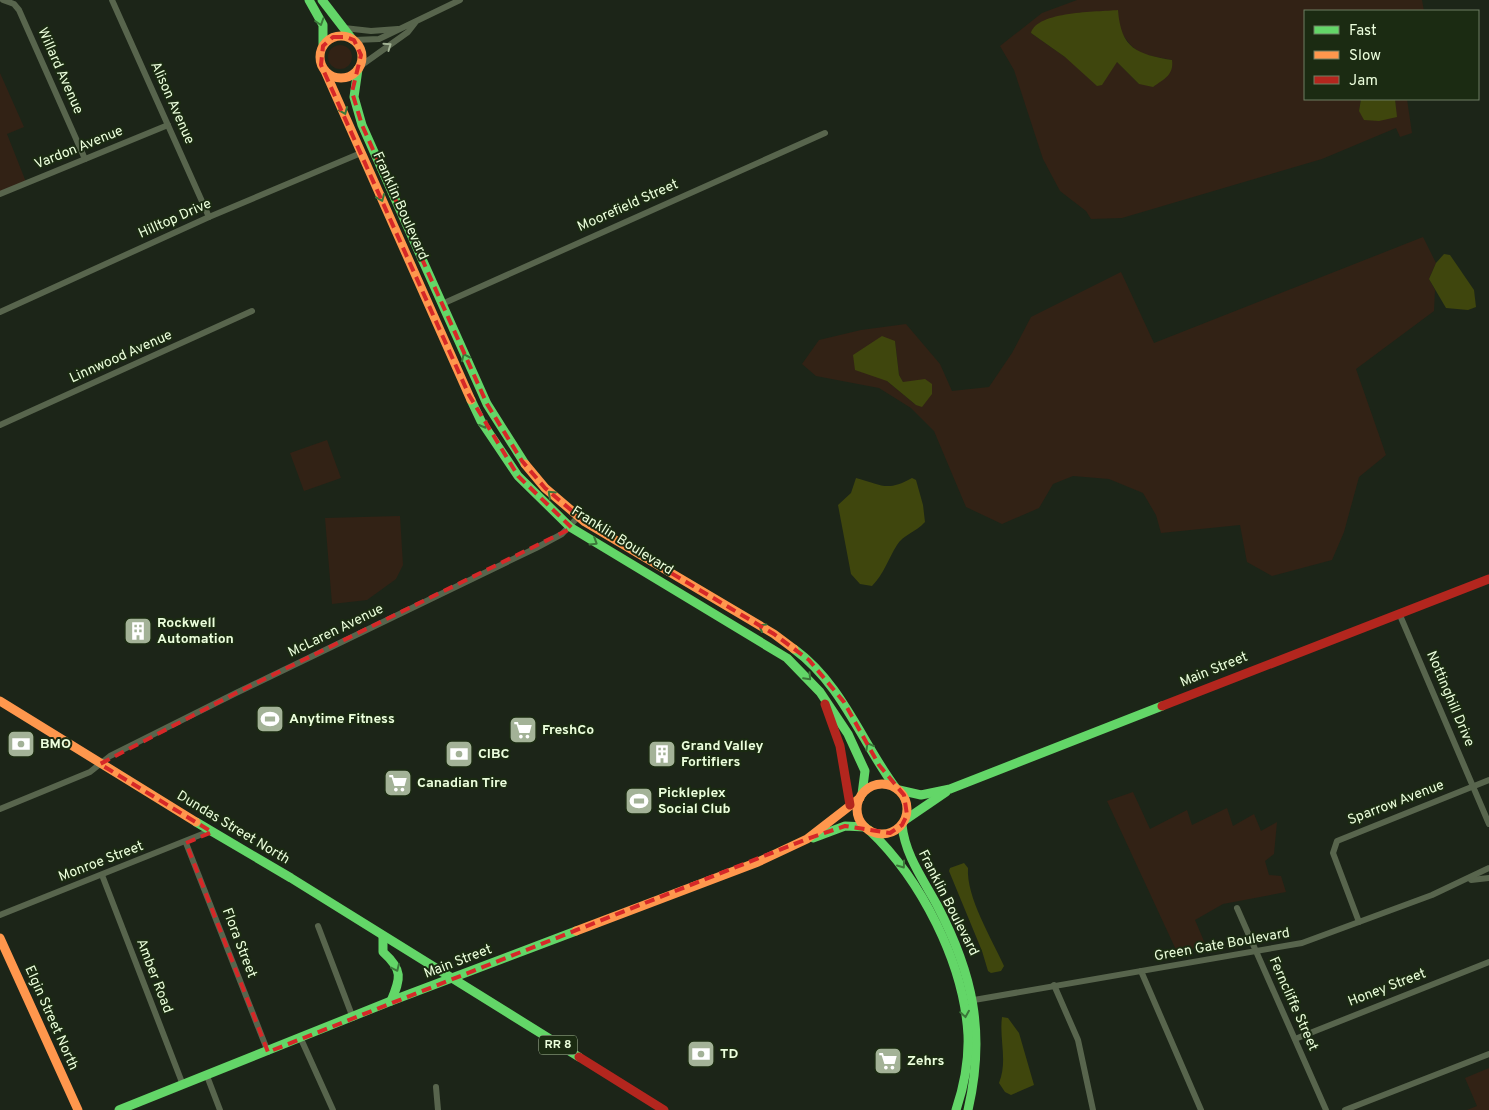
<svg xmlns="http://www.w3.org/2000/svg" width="1489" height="1110" viewBox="0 0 1489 1110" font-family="Overpass,sans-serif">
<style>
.green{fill:#322215;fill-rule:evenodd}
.water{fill:#3f460d}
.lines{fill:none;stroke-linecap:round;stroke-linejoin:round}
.street{stroke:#58654d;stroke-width:6}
.fast{stroke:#63d668;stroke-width:9}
.slow{stroke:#ff974d;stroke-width:9}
.jam{stroke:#b3261e;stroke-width:9}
.oneway{stroke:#3b7839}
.oneway2{stroke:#a2b294}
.marked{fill:none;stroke:#d62828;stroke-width:4;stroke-dasharray:10 6;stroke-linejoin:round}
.labels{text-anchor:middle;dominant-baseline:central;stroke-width:4;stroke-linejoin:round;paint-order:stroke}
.shield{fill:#1b2b12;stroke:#adbf9f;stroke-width:1}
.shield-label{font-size:12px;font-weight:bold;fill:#ebfedc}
.street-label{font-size:14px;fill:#ebfedc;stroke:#1b2b12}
.poi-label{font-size:14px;font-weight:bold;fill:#ebfedc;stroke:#1b2b12;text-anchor:start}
</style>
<rect width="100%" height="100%" fill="#1c2518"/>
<g class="green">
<path d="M 1077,0 L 1422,0 L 1424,11 L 1305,11 L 1305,99 L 1361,99 L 1359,111 L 1396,117 L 1395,99 L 1407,99 L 1412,133 L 1400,137 L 1396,128 L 1322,159 L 1122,218 L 1091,219 L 1086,211 L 1060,191 L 1043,159 L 1014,70 L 1000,46 L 1042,13 ZM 1119,29 C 1136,56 1141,54 1172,60 L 1139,84 L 1117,62 L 1065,57 L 1031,33 Z"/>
<circle cx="340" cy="57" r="12"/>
<polygon points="0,73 24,127 7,134 26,182 0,194"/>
<path d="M 1423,237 L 1436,263 L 1429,279 L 1435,290 L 1434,311 L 1356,369 L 1386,455 L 1359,477 L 1344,532 L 1332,560 L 1272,576 L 1247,562 L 1240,525 L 1161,533 L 1156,515 L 1143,493 L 1109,479 L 1073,476 L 1053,484 L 1039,508 L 1002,524 L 966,507 L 934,431 L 911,408 L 879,388 L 816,376 L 802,364 L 819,340 L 861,330 L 906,324 L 940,364 L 952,391 L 989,387 L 1012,353 L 1031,317 L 1121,272 L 1154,343 ZM 895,341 L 899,375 L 916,405 L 887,381 Z"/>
<polygon points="327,440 341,478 304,491 290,453"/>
<polygon points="400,516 403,565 396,579 367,600 332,604 325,518"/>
<polygon points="1133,792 1150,829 1187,810 1192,825 1227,808 1233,826 1254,814 1261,831 1277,822 1274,854 1265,861 1269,875 1281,876 1286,892 1223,904 1195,920 1206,946 1177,952 1107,801"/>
<polygon points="1489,1068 1489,1110 1467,1110 1477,1106 1465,1078"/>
</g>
<g class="water">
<path d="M 1118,10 C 1121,49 1137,54 1172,60 C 1174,75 1164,79 1153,87 L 1139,84 L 1117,62 L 1102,85 L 1097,86 L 1065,57 L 1031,33 C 1037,11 1097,12 1118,10 Z"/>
<polygon points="1361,99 1395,99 1397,117 1379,121 1364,120 1359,111"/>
<polygon points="1444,254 1450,255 1474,290 1476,307 1468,310 1446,308 1429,279 1436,263"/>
<polygon points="882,336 895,341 899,375 903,382 925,379 932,384 932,394 922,407 916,405 887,381 855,370 853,355"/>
<path d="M 856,478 C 882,485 887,492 912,478 L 916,480 L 923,505 L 925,522 C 916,532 903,535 897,545 C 888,559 884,574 872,586 L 860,584 L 851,574 L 838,505 L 851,493 Z"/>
<path d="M 964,863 L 968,868 C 966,897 992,939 1004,966 L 1001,971 L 991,973 L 988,971 L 982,951 L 949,871 L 950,868 Z"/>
<path d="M 1002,1017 L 1008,1018 L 1019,1033 L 1034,1085 L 1011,1095 L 1005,1092 L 999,1083 C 1008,1061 999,1039 1002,1017 Z"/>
</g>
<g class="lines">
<g class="street">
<polyline points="3,0 14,4 19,10 85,159"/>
<polyline points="112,0 209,217"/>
<polyline points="344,28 371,31 398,29"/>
<polyline points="354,40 379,39 460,0"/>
<polyline points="359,67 408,32 415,23"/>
<polyline points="0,194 168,125"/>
<polyline points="442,304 825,133"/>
<polyline points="0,312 209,217 361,153"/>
<polyline points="0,425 252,311"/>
<polyline points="1399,613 1489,824"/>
<polyline points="0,809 90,772 110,756 236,693 536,548 562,534 578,517"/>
<polyline points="186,843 268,1052"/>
<polyline points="102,875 183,1085"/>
<polyline points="1471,880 1489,878"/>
<polyline points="1237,908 1326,1110"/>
<polyline points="0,915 210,831"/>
<polyline points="1359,922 1333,853 1337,841 1489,780"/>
<polyline points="318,926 353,1018"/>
<polyline points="1141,971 1201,1110"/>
<polyline points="1054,985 1078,1040 1093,1110"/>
<polyline points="974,1000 1302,943 1432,895 1489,868"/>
<polyline points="301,1039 333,1110"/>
<polyline points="1295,1039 1489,962"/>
<polyline points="207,1076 220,1110"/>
<polyline points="436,1087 438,1110"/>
<polyline points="1345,1110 1489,1054"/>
</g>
<g class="fast">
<polyline points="309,0 323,25 323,46"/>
<polyline points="322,0 352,39"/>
<polyline points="358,69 354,97 362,125 487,404 525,464"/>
<polyline points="471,400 481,421 518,476 570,527 787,658 820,692 848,734 865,771 862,794"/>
<path d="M 794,649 C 842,684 861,741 895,787"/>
<polyline points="899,790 921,795 950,789 1162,706"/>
<polyline points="905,820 946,792"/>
<polyline points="196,822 291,878 579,1057"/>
<path d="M 902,825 C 905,855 923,879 937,905 C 973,974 986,1033 968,1110"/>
<path d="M 869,830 C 921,879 964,963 968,1035 C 969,1061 964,1086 956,1110"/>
<polyline points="813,838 845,826 865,827"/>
<path d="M 383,937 L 383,952 C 403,970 401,978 391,1001"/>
<polyline points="119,1110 391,1001 576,931"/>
</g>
<g class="slow">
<circle cx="341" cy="57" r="21"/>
<polyline points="325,71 471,400"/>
<polyline points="525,464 545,488 585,522 774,634 794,649"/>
<polyline points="0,701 196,822"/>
<circle cx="882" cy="809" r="25"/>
<polyline points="576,931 758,862 807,839 860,798"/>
<polyline points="0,938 78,1110"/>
</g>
<g class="jam">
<polyline points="825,704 840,746 850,805"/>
<polyline points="1162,706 1489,579"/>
<polyline points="579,1057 664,1110"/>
</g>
</g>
<defs><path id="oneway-chevron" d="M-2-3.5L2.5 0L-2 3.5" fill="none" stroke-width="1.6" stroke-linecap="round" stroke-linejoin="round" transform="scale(1.25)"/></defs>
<g class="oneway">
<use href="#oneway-chevron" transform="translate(320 22) rotate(72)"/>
<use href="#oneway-chevron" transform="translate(344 111) rotate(67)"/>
<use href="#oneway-chevron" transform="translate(381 198) rotate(67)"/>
<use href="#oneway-chevron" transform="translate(465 357) rotate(-114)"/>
<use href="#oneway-chevron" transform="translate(484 425) rotate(60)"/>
<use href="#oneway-chevron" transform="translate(551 494) rotate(-137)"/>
<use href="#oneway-chevron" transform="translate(594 542) rotate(32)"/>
<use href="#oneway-chevron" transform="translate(762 627) rotate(-150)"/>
<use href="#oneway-chevron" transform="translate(808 677) rotate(47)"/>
<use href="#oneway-chevron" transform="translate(869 746) rotate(-119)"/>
<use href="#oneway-chevron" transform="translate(902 865) rotate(54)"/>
<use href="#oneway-chevron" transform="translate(396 968) rotate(65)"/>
<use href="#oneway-chevron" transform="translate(965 1014) rotate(81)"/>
</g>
<use class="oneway2" href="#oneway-chevron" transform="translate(388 46) rotate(-35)"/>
<path class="marked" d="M 333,37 L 346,37 L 354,40 L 361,55 L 352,92 L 362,125 L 487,404 L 522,461 L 545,488 L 585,522 L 774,634 L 809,660 L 844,702 L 879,765 L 904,795 L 907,815 L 902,825 L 890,833 L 845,826 L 807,839 L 268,1052 L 186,843 L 212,832 L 100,764 L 236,693 L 572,528 L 518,476 L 469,395 L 321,65 L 323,46 Z"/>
<defs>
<symbol id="building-square" viewBox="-11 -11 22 22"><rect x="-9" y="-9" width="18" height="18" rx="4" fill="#a3b297" stroke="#1b2b12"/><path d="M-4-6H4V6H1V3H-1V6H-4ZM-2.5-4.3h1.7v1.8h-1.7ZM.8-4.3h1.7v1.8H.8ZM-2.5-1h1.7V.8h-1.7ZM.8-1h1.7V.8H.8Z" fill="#fff"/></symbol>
<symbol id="stadium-square" viewBox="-11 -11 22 22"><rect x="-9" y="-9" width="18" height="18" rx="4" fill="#a3b297" stroke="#1b2b12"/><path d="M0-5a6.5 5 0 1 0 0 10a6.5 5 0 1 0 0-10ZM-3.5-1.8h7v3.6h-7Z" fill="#fff"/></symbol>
<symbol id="supermarket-square" viewBox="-11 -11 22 22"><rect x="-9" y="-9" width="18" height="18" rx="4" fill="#a3b297" stroke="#1b2b12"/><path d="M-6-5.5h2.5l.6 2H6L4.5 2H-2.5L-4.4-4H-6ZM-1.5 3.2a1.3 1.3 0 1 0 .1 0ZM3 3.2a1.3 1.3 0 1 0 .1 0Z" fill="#fff"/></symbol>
<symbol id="bank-square" viewBox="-11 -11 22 22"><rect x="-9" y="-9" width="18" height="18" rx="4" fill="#a3b297" stroke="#1b2b12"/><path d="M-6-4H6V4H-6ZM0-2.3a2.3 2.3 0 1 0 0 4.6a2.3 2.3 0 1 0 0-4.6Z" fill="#fff"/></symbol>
</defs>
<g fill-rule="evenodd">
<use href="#building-square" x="122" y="615" width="32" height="32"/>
<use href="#stadium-square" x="254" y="703" width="32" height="32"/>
<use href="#supermarket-square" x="507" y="714" width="32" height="32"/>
<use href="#bank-square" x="5" y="728" width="32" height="32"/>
<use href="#bank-square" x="443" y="738" width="32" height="32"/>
<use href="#building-square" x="646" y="738" width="32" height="32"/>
<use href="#supermarket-square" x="382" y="767" width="32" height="32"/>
<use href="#stadium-square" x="623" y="785" width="32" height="32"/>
<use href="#bank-square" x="685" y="1038" width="32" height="32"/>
<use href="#supermarket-square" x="872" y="1045" width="32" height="32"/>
</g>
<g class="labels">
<rect class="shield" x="539" y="1035.5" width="38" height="19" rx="4"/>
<g class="shield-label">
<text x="558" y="1045">RR 8</text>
</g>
<g class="street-label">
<text transform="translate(60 71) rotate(66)">Willard Avenue</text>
<text transform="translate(172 103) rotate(66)">Alison Avenue</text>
<text transform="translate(79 148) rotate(-22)">Vardon Avenue</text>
<text transform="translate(400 206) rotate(66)">Franklin Boulevard</text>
<text transform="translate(628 206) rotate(-24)">Moorefield Street</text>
<text transform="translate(175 219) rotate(-24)">Hilltop Drive</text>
<text transform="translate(121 357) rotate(-24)">Linnwood Avenue</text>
<text transform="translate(622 541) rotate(32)">Franklin Boulevard</text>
<text transform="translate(336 631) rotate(-26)">McLaren Avenue</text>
<text transform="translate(1214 670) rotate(-22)">Main Street</text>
<text transform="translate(1450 699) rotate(67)">Nottinghill Drive</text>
<text transform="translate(1396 803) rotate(-21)">Sparrow Avenue</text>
<text transform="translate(233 828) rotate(31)">Dundas Street North</text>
<text transform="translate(101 862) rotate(-21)">Monroe Street</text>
<text transform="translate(948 903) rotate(63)">Franklin Boulevard</text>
<text transform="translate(239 943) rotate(69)">Flora Street</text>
<text transform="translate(1222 945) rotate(-10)">Green Gate Boulevard</text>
<text transform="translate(458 962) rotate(-21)">Main Street</text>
<text transform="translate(154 976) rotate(69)">Amber Road</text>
<text transform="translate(1387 988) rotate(-21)">Honey Street</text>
<text transform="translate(1293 1004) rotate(66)">Ferncliffe Street</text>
<text transform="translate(51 1018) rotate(66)">Elgin Street North</text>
</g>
<g class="poi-label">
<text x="157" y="623">Rockwell<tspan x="157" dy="16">Automation</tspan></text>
<text x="289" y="719">Anytime Fitness</text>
<text x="542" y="730">FreshCo</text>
<text x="40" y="744">BMO</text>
<text x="681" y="746">Grand Valley<tspan x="681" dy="16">Fortifiers</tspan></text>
<text x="478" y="754">CIBC</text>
<text x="417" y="783">Canadian Tire</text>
<text x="658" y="793">Pickleplex<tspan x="658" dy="16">Social Club</tspan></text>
<text x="720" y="1054">TD</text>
<text x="907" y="1061">Zehrs</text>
</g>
</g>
<rect x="1304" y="10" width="175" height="90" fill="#1b2b12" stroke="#6e7f63"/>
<rect x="1314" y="26" width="25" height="8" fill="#63d668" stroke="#6e7f63"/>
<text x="1349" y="35" font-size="15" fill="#ebfedc">Fast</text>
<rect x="1314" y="51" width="25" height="8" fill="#ff974d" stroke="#6e7f63"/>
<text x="1349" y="60" font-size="15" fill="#ebfedc">Slow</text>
<rect x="1314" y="76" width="25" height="8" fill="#b3261e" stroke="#6e7f63"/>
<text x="1349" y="85" font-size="15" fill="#ebfedc">Jam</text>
</svg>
